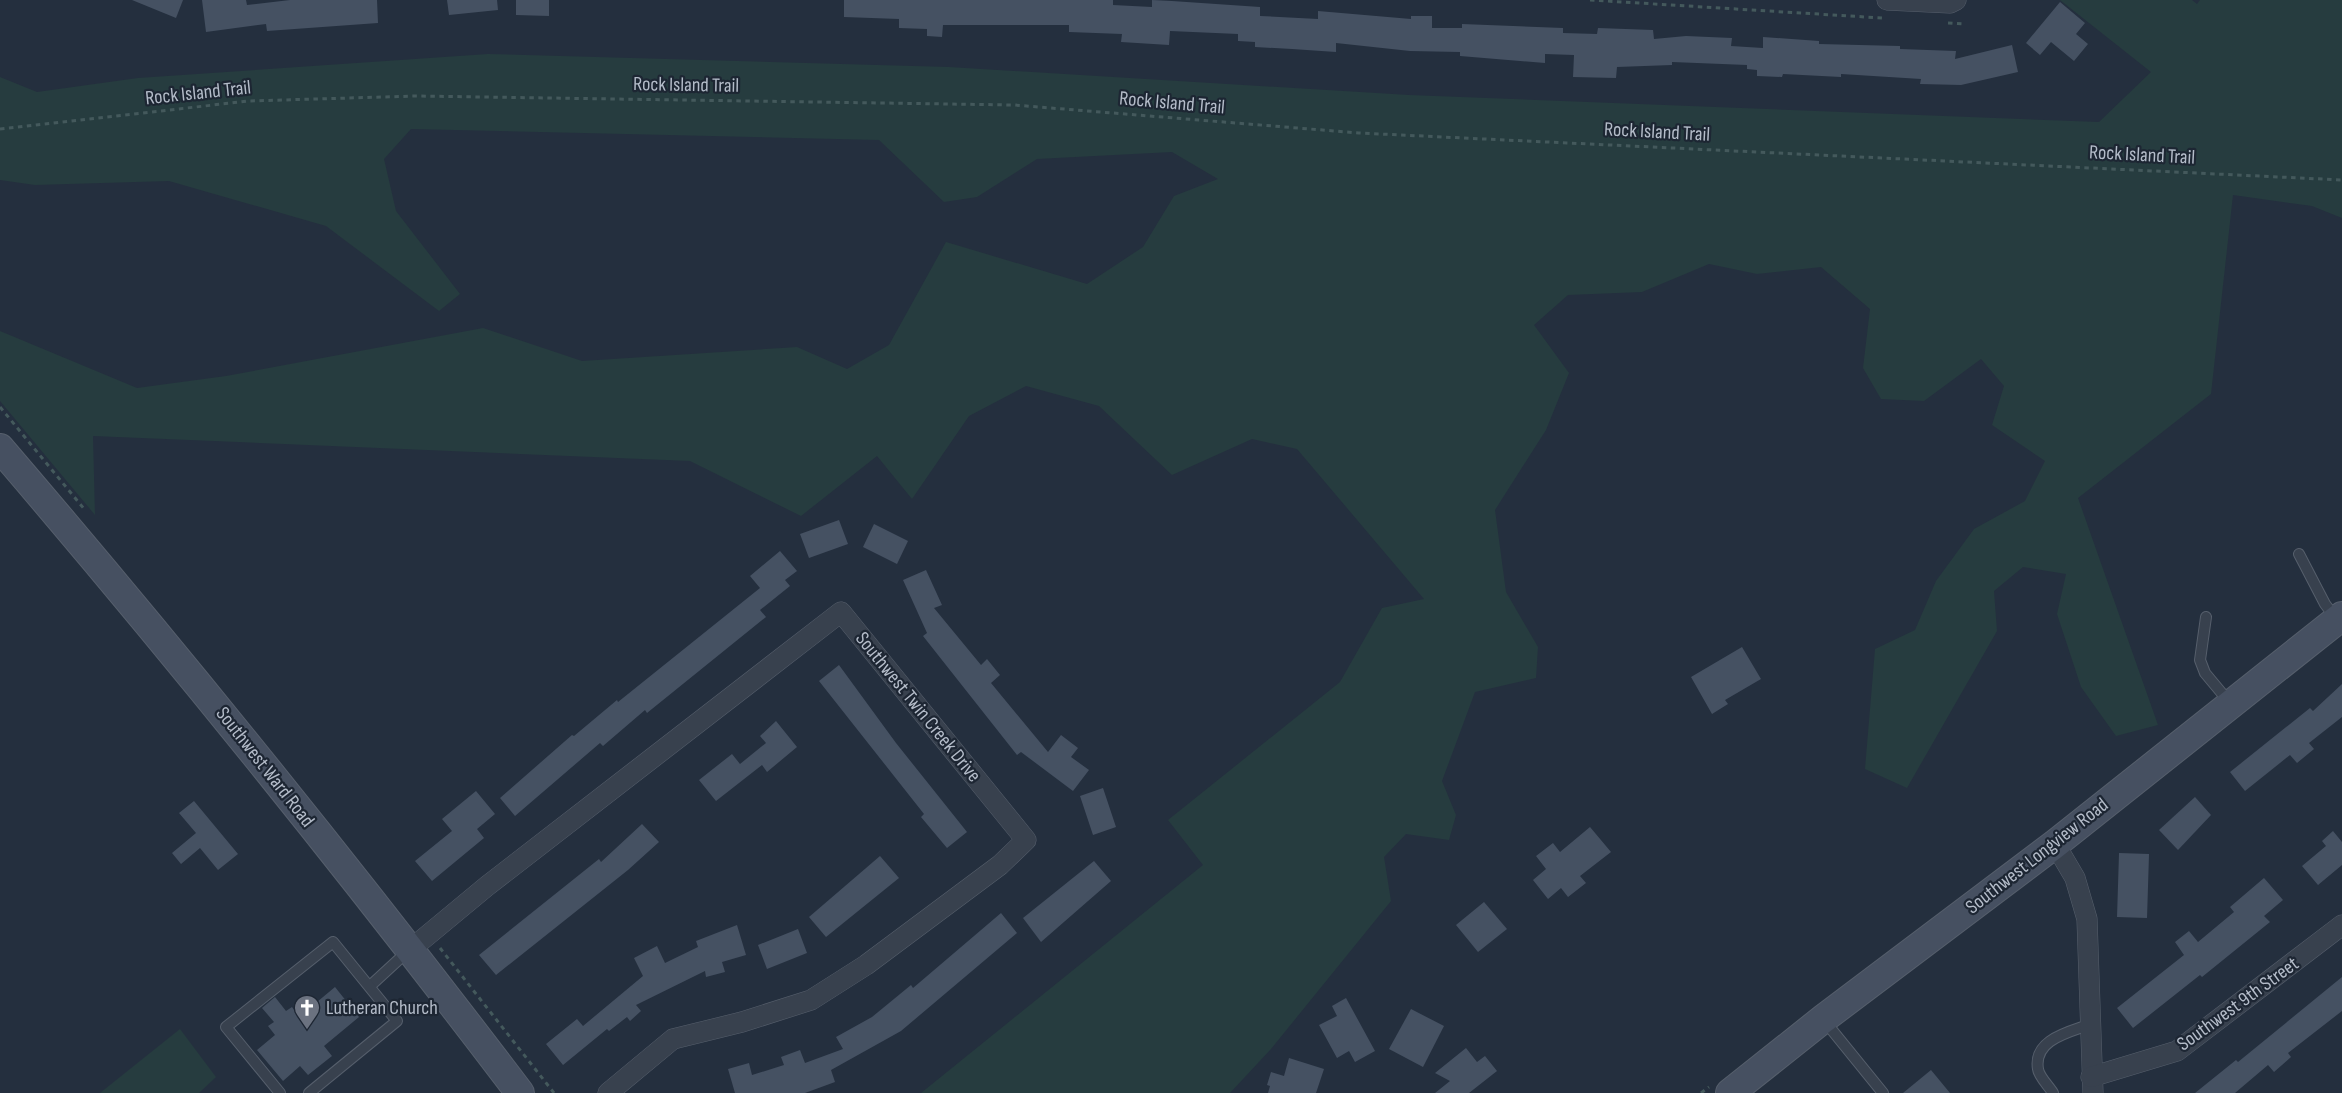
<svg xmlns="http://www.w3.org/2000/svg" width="2342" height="1093" viewBox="0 0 2342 1093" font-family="'Sofia Sans Condensed',sans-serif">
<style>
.green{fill:#263c3f}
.building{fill:#455162}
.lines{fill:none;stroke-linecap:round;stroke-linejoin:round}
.lane-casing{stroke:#565f6c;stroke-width:12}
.street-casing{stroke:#565f6c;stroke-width:21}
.secondary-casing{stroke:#565f6c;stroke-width:30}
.path{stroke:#44595c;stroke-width:3;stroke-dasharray:4.5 4.5;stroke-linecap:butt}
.lane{stroke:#38414e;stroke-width:10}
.street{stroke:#38414e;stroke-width:20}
.secondary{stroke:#465061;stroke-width:28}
.labels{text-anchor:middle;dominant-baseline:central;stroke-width:4.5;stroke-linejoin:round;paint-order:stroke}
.street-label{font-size:20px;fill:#b4bcc9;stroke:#1d2633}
.poi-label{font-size:20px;fill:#b4bcc9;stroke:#1d2633;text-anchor:start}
</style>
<rect width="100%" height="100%" fill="#242f3e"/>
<g class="green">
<polygon points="2060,0 2192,0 2197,4 2200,0 2342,0 2342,218 2312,206 2233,195 2211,394 2078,498 2158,725 2116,736 2081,687 2057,614 2066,574 2023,567 1994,591 1997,631 1907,788 1865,769 1875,649 1915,630 1936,581 1974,529 2025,501 2045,461 1992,425 2004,386 1981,359 1924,401 1881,399 1863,368 1870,309 1821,267 1757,274 1709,264 1642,292 1568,295 1534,325 1569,373 1546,430 1495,510 1506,592 1538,647 1536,678 1475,692 1442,781 1456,815 1449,840 1406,834 1384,857 1391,901 1271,1049 1230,1093 921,1093 1203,865 1168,820 1340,682 1382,608 1424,599 1297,449 1252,439 1172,475 1099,406 1026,386 969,416 912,499 877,456 801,516 690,461 93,436 95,515 0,401 0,331 137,388 226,376 483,328 582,361 797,347 847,369 889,345 946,242 1087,284 1143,247 1174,196 1218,179 1172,152 1037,159 977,197 944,202 879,140 411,129 384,159 396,211 460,294 439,311 326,226 169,181 35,185 0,180 0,77 37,92 138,78 488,54 949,67 1409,95 2099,122 2151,72"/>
<polygon points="180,1029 216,1077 199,1093 100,1093"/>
</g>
<g class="building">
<polygon points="132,0 183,0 176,18"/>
<polygon points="202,0 246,0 247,5 290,0 377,0 378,23 267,31 266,24 206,32"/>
<polygon points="447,0 497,0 498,10 449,15"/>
<polygon points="516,0 549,0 549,16 516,15"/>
<polygon points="844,0 1113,0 1113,5 1152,7 1152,0 1172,1 1260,7 1260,16 1318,19 1318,11 1411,19 1411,16 1432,16 1432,28 1462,28 1462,24 1563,28 1563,33 1597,34 1598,28 1653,30 1654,39 1686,36 1732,38 1731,46 1763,48 1763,37 1819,41 1819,44 1900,46 1900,49 1956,51 1955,59 2012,45 2018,72 1961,85 1920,84 1921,79 1841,74 1841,77 1783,74 1782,77 1757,76 1757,70 1747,69 1747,65 1672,62 1672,65 1617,67 1616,78 1573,77 1574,55 1545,54 1545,63 1460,56 1460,52 1410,51 1336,43 1336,52 1292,49 1255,47 1255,42 1238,41 1238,34 1170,31 1169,45 1121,42 1122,34 1069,32 1069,25 943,25 942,37 927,36 927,29 899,28 899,19 844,17"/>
<polygon points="2060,2 2085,23 2076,34 2088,44 2074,61 2051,42 2040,55 2026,43"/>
<polygon points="839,520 848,544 809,558 800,534"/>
<polygon points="874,524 908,541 897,564 863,547"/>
<polygon points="780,551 797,571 785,580 790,586 760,610 766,617 647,713 645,710 603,746 600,743 515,816 500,798 572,735 574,736 617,700 618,702 760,588 750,576"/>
<polygon points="926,570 942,605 934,608 981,665 987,659 1000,675 991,683 1048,752 1061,735 1078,748 1071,757 1089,770 1073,791 1021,752 1017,755 923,636 927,633 903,580"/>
<polygon points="1742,647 1761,679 1725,700 1728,704 1712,714 1691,677"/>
<polygon points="839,665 896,743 967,832 947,848 921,817 924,814 819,681"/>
<polygon points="2342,684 2342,717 2309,743 2314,749 2297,763 2290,755 2245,791 2230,772 2310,708 2313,711"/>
<polygon points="776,721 797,747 767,772 762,765 716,801 699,780 732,754 740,764 766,743 760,736"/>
<polygon points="1103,788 1116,827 1093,835 1080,796"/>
<polygon points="476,791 495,814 477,829 484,838 432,881 415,861 452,831 442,819"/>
<polygon points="2195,797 2211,815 2178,850 2159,830"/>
<polygon points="194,801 238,854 218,870 200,848 181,864 172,853 196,833 179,813"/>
<polygon points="642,824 659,842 628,870 496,975 479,955 599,859 601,862"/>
<polygon points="1590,827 1611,852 1580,876 1586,883 1568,897 1561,888 1548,899 1533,880 1546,869 1536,856 1553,843 1560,852"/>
<polygon points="2333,831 2342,842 2342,865 2318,885 2302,866 2326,846 2322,841"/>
<polygon points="2119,853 2149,854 2147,918 2117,917"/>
<polygon points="880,856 899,878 826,937 809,917"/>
<polygon points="1094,861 1111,881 1041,942 1023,918"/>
<polygon points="2264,878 2283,900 2264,916 2270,922 2202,977 2200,975 2133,1028 2117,1008 2184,955 2175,942 2189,931 2198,942 2234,912 2230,907"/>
<polygon points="1484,902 1507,929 1478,952 1456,925"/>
<polygon points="1001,913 1017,933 901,1031 831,1070 835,1082 805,1093 735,1093 728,1069 749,1063 752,1075 784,1065 781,1057 800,1050 805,1063 843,1049 836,1037 872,1017 911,985 913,988"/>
<polygon points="737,925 746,955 722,962 725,972 706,977 705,971 636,1005 641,1011 630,1021 627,1017 609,1031 607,1029 563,1065 546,1044 577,1019 583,1026 643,976 634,958 657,946 665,963 698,947 696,941"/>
<polygon points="798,929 807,953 767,969 758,945"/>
<polygon points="2342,977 2342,1011 2288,1053 2291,1057 2274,1072 2268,1065 2235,1093 2195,1093 2236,1060 2238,1062"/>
<polygon points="335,987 359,1017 324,1046 332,1056 308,1075 300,1066 283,1081 257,1050 275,1035 268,1026 274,1022 262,1008 275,997 286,1011 292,1007 299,1017"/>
<polygon points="1346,998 1375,1051 1355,1062 1349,1051 1337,1058 1319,1025 1337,1016 1332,1006"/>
<polygon points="1411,1009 1444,1026 1423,1067 1389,1049"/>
<polygon points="1466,1048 1477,1062 1485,1056 1497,1071 1469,1093 1435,1093 1450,1081 1435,1073"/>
<polygon points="1289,1058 1324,1069 1316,1093 1268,1093 1270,1086 1267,1085 1271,1072 1284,1076"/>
<polygon points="1931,1070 1950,1093 1903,1093"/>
</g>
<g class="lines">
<defs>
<g id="lane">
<polyline points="2299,554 2325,604 2337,620"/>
<polyline points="2206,617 2200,660 2205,673 2230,703"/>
<polyline points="370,986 408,951"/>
<polyline points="1823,1019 1883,1093"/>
<polyline points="280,1093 226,1027 333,942 397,1021 309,1093"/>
<path d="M 2053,1093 C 2049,1086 2039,1077 2038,1069 C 2033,1039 2070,1032 2091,1024"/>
</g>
<g id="street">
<polyline points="1887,0 1950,3 1956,0"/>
<polyline points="2055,844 2075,878 2087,919 2093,1093"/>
<polyline points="411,949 487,886 841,612 1026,840 1000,865 866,965 811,1000 742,1022 673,1039 608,1093"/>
<polyline points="2091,1077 2177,1051 2342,925"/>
</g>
<g id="secondary">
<path d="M 0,448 C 180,658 353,873 520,1093"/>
<polyline points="1730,1093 1823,1019 2055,844 2342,616"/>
</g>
</defs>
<use href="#lane" class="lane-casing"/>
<use href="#street" class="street-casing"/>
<use href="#secondary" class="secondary-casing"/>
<g class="path">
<polyline points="1590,0 1882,18"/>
<polyline points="1948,23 1965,24"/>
<polyline points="0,129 249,101 416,96 1014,105 1359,133 2342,180"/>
<polyline points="0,407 85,510"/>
<polyline points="440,948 554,1093"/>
<polyline points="1701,1093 1709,1087"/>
</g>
<use href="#lane" class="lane"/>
<use href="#street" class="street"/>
<use href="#secondary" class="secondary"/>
</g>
<defs>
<symbol id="church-pin" viewBox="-11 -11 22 30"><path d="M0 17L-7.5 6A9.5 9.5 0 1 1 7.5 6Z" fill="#6b7280" stroke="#1d2633"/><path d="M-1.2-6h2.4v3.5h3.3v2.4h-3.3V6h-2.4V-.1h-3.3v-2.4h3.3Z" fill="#fff"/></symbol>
</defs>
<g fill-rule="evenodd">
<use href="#church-pin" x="292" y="993" width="30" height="40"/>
</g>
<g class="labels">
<g class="street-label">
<text transform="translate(686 85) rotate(1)">Rock Island Trail</text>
<text transform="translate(198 93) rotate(-6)">Rock Island Trail</text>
<text transform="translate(1172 103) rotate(5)">Rock Island Trail</text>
<text transform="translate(1657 132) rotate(3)">Rock Island Trail</text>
<text transform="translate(2142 155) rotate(3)">Rock Island Trail</text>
<text transform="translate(918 707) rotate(51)">Southwest Twin Creek Drive</text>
<text transform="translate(265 767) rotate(52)">Southwest Ward Road</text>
<text transform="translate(2037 856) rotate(-38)">Southwest Longview Road</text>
<text transform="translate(2238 1004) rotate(-36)">Southwest 9th Street</text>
</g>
<g class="poi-label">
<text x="326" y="1008">Lutheran Church</text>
</g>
</g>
</svg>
